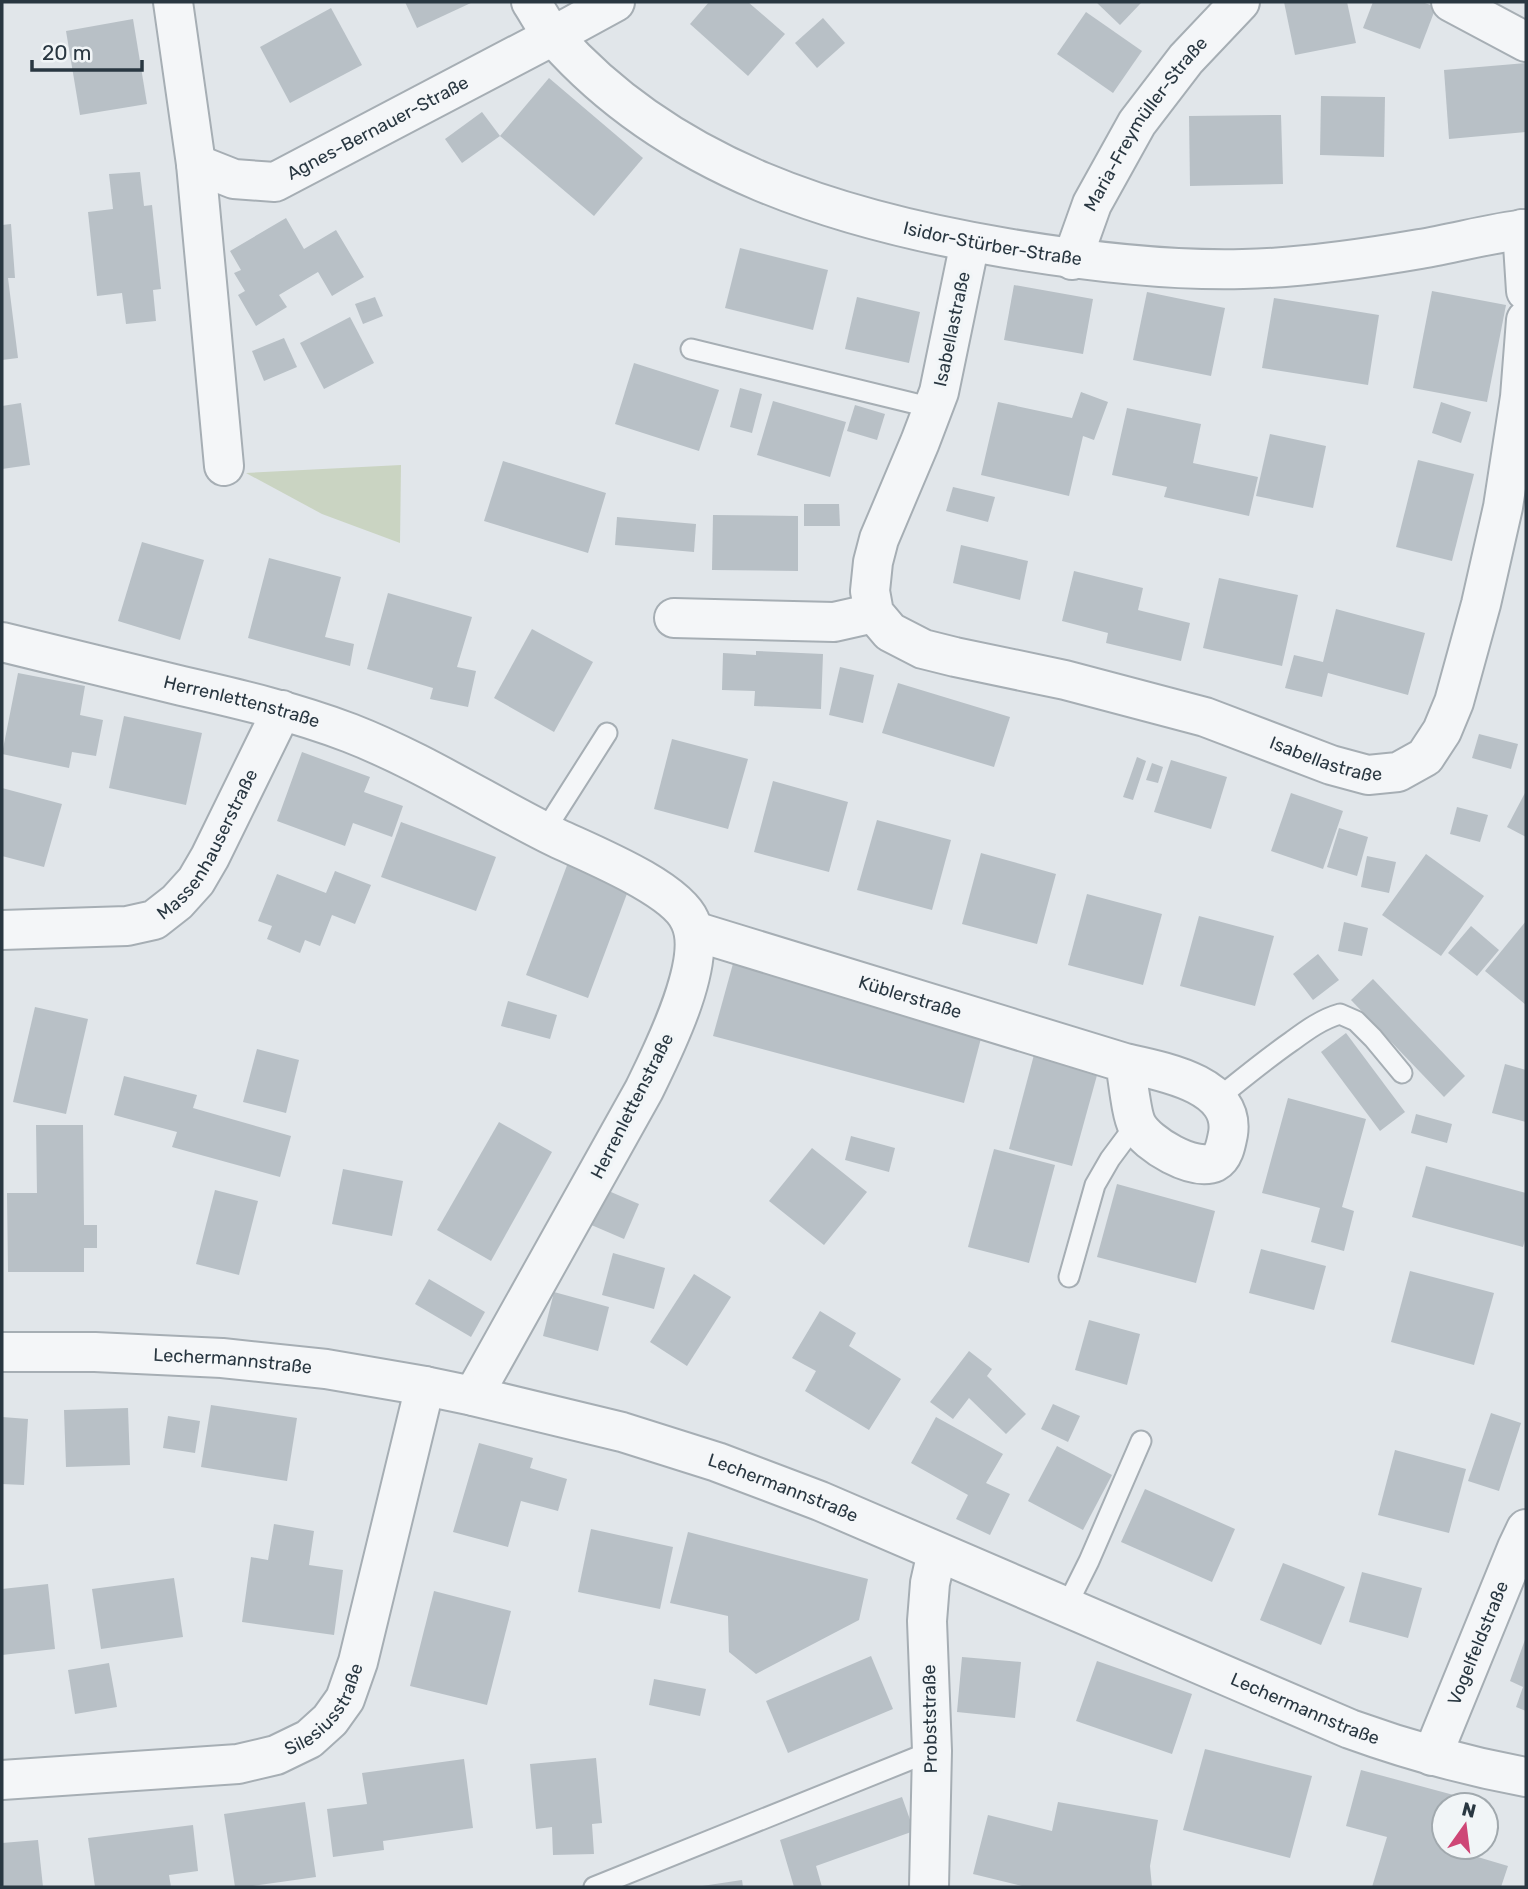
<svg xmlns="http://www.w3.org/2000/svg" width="1528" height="1889" viewBox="0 0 1528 1889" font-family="Rubik,sans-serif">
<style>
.green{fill:#cad4c2}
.building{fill:#b8c0c6}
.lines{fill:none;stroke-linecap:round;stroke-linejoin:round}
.service-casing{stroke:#a6aeb4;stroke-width:23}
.minor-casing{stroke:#a6aeb4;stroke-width:42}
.service{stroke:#f4f6f8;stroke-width:19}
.minor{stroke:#f4f6f8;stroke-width:38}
.labels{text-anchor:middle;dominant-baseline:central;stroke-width:7;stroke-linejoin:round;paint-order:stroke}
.street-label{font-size:18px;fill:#293741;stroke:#f1f5f7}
</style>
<rect width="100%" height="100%" fill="#e1e6ea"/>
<polygon class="green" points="401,465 400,543 322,514 246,473"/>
<g class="building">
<polygon points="405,2 473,2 417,28"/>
<polygon points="709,2 748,2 785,34 748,76 690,24"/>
<polygon points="1096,2 1140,2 1141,3 1120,25"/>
<polygon points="1284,2 1347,2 1356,43 1295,55"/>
<polygon points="1373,2 1422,2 1436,7 1420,49 1363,28"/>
<polygon points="331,8 362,65 290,103 260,47"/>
<polygon points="1086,12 1142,51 1113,93 1057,54"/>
<polygon points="823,18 845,43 817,68 795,43"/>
<polygon points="133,19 147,104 80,115 66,31"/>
<polygon points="1526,63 1526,132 1449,139 1444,70"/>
<polygon points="549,78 643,158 594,216 500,136"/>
<polygon points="1321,96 1385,97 1384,157 1320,155"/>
<polygon points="482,112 500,136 462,163 445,139"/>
<polygon points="1281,115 1283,184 1190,186 1189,116"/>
<polygon points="140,172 144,206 152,205 161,289 153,290 156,321 126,324 122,293 97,296 88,212 113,209 109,174"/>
<polygon points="286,218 304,249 336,230 364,277 332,296 318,272 279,295 287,307 256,326 238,295 245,291 234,273 241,270 230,251"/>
<polygon points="11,224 15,278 8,278 18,358 2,360 2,225"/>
<polygon points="740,248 828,270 813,330 725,308"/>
<polygon points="1014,285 1093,299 1083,354 1004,340"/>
<polygon points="1432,291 1506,305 1487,402 1413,388"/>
<polygon points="1147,292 1225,308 1211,376 1133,360"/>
<polygon points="375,297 383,316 363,324 355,304"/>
<polygon points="857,297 920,312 909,363 845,349"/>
<polygon points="1274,298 1379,315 1368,385 1262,368"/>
<polygon points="350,317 374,363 324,389 300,343"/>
<polygon points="284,338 297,367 264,381 252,351"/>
<polygon points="634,363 719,390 699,451 615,424"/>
<polygon points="740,388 762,394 752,433 730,427"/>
<polygon points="1081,392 1108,402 1094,440 1083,436 1069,496 981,475 998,402 1072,418"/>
<polygon points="773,401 846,422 830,477 757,455"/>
<polygon points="1441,402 1471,412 1461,443 1432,433"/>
<polygon points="21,403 30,465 2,469 2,406"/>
<polygon points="855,405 885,414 877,440 847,431"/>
<polygon points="1127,408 1201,424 1193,463 1258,477 1249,516 1164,497 1167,487 1112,475"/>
<polygon points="1270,434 1326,446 1313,508 1256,496"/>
<polygon points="1418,460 1474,474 1452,561 1396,547"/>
<polygon points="503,461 606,493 588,553 484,521"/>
<polygon points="953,487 995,497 988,522 946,511"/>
<polygon points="804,504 839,504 840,526 804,526"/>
<polygon points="713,515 798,516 798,571 712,570"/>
<polygon points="617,517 696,524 694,552 615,545"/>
<polygon points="142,542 204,560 180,640 118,621"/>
<polygon points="961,545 1028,561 1020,600 953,583"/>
<polygon points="269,558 341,577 325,637 354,644 350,666 248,638"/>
<polygon points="1074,571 1143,588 1138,610 1190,623 1181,661 1106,643 1108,633 1062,621"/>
<polygon points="1219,578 1298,595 1282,666 1203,648"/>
<polygon points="388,593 472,617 457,667 476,671 468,707 430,699 433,688 367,669"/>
<polygon points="1336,609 1425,633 1408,695 1328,673 1322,697 1285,688 1294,655 1323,662"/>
<polygon points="532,629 593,662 554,732 494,698"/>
<polygon points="756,651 823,654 821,709 754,706 755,691 722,690 723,653 756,655"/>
<polygon points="840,667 874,675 863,723 829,715"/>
<polygon points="18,673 85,686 80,715 103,720 96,756 72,752 69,768 2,754"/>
<polygon points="898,683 1010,717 994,767 882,733"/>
<polygon points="124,716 202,733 186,805 109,788"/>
<polygon points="1479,734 1518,744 1511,769 1472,758"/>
<polygon points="672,739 748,759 728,829 654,809"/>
<polygon points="302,752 370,777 364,792 403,806 392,837 353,823 345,846 277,821"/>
<polygon points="1137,757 1146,761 1133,800 1123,797"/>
<polygon points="1171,760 1227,777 1211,829 1154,812"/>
<polygon points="1152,763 1163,767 1158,783 1146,780"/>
<polygon points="773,781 848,802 829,872 754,852"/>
<polygon points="2,788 62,804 44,867 2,856"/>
<polygon points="1526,791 1526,837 1507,827"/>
<polygon points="1291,793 1343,811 1323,869 1271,851"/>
<polygon points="1457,807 1488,815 1480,842 1450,834"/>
<polygon points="877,820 951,840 932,910 857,890"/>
<polygon points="401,822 496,857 476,911 381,877"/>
<polygon points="1339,828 1368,837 1357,876 1327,867"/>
<polygon points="981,853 1056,874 1037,944 962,924"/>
<polygon points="1426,854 1484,896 1441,956 1382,915"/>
<polygon points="1367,856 1396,862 1389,893 1361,887"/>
<polygon points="569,860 631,883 588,998 526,975"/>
<polygon points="335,871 371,885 355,924 332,915 320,946 305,940 300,953 267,939 272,926 258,921 277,874 326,893"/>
<polygon points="1087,894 1162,914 1143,985 1068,965"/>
<polygon points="1199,916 1274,936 1255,1006 1180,986"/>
<polygon points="1526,921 1526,1005 1485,971"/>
<polygon points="1344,922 1368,928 1362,956 1338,951"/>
<polygon points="1471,926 1499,950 1477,976 1448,953"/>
<polygon points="1318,954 1339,980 1313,1000 1293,974"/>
<polygon points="734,960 984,1027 964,1103 713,1036"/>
<polygon points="1373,979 1465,1076 1444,1097 1351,1000"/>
<polygon points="508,1001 557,1015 550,1039 501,1026"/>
<polygon points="35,1007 88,1019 66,1114 13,1102"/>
<polygon points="1346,1033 1405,1112 1380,1131 1321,1052"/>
<polygon points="257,1049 299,1060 286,1113 243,1102"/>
<polygon points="1035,1051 1099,1068 1072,1166 1009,1149"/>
<polygon points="1505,1064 1526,1070 1526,1122 1492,1113"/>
<polygon points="124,1076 197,1095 193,1108 291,1136 280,1177 172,1147 177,1132 114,1115"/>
<polygon points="1288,1098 1366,1119 1342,1207 1354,1211 1344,1251 1311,1242 1320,1208 1262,1193"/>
<polygon points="1416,1114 1452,1124 1447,1143 1411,1133"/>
<polygon points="499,1122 552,1152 491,1261 437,1230"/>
<polygon points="36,1125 83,1125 84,1225 97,1225 97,1248 84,1248 84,1272 8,1272 7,1193 37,1193"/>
<polygon points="851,1136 895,1148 889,1172 845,1160"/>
<polygon points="812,1148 867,1192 824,1245 769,1201"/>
<polygon points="994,1149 1055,1165 1029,1263 968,1247"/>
<polygon points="1426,1166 1526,1193 1526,1236 1523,1247 1412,1217"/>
<polygon points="343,1169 403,1181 392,1236 332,1224"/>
<polygon points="1117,1184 1215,1211 1196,1283 1097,1257"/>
<polygon points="604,1189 639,1204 624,1239 589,1224"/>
<polygon points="215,1190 258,1201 239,1275 196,1264"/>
<polygon points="1261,1249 1326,1266 1314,1310 1249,1293"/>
<polygon points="613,1253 665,1268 654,1309 602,1295"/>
<polygon points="1410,1271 1494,1293 1474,1365 1391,1342"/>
<polygon points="694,1274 731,1297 687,1366 650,1342"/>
<polygon points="429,1279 485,1312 471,1337 415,1304"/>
<polygon points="554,1292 609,1307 598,1351 543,1336"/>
<polygon points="820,1311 856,1333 849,1346 901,1379 869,1430 805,1391 816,1371 792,1358"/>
<polygon points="1089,1320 1140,1334 1127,1385 1075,1370"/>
<polygon points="969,1351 992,1369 987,1376 1026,1414 1006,1434 969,1398 953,1419 930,1402"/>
<polygon points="1053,1404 1080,1416 1068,1442 1041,1429"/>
<polygon points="211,1405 297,1418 287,1481 201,1467"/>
<polygon points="128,1408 130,1465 66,1467 64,1410"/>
<polygon points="1491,1413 1521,1423 1499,1491 1468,1481"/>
<polygon points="168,1416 200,1421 195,1453 163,1448"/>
<polygon points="2,1417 28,1419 24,1485 2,1484"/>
<polygon points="936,1417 1003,1454 986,1483 1010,1494 990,1535 956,1519 968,1495 911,1463"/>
<polygon points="479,1443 533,1458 530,1468 567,1479 558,1511 521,1501 508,1547 453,1532"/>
<polygon points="1057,1446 1112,1475 1083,1530 1028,1501"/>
<polygon points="1395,1450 1466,1469 1449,1533 1378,1515"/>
<polygon points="1145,1489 1235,1529 1212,1582 1121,1542"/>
<polygon points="274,1524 314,1531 309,1565 343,1570 334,1635 242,1622 251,1557 268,1560"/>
<polygon points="591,1529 673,1547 660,1609 578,1592"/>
<polygon points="688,1532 868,1579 859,1620 756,1674 729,1652 728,1616 670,1603"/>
<polygon points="1283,1563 1345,1587 1321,1645 1260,1620"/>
<polygon points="1362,1572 1422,1588 1408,1638 1349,1622"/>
<polygon points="174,1578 183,1637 101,1649 92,1589"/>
<polygon points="48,1584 55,1649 2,1655 2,1589"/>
<polygon points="434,1591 511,1611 487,1705 410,1686"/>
<polygon points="1526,1637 1526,1711 1516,1707 1523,1687 1510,1681"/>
<polygon points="871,1656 893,1709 788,1753 766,1701"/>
<polygon points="962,1657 1021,1662 1015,1718 957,1712"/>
<polygon points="1097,1661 1192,1694 1172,1754 1076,1721"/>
<polygon points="109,1663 117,1707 75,1714 68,1670"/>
<polygon points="654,1679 706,1689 700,1716 649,1705"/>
<polygon points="1205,1749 1312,1776 1290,1858 1183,1830"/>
<polygon points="596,1758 602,1823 592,1824 594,1854 553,1855 552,1827 536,1829 530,1764"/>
<polygon points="464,1759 473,1828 383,1841 384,1850 333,1857 327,1809 367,1804 362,1773"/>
<polygon points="1361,1770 1461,1797 1458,1805 1444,1805 1444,1847 1508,1866 1501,1887 1372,1887 1387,1837 1346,1826"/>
<polygon points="902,1797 914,1831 816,1866 822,1887 794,1887 780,1840"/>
<polygon points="305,1802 316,1877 246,1887 235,1887 224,1814"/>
<polygon points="1058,1802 1158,1820 1150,1866 1152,1887 1026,1887 973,1874 988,1815 1052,1831"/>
<polygon points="193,1825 198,1871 169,1875 171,1887 95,1887 88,1838"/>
<polygon points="38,1840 43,1887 2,1887 2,1843"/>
<polygon points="742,1880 743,1887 702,1887 702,1886"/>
</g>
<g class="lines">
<defs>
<g id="service">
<polyline points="691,349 933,408"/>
<polyline points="544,832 607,733"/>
<path d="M 1217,1099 C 1242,1079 1266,1059 1292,1041 C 1307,1030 1322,1019 1340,1014 L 1356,1021 L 1373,1038 L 1402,1073"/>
<polyline points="1069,1277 1095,1185 1110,1159 1136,1124"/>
<polyline points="1066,1607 1089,1561 1141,1441"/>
<polyline points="594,1887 932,1751"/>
</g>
<g id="minor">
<polyline points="173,2 196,164 224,466"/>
<path id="s1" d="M 531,2 C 539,14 545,27 555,38 C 671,169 839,220 1006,248 C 1084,261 1164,271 1243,269 C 1302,268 1362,259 1420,249 C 1456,243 1491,233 1526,229"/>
<polyline points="1451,2 1526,42"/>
<path id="s2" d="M 196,164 L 234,179 L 275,182 L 553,36 L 615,2"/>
<polyline points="1522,229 1526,291"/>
<path id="s3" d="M 970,242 L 939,392 L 920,442 L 879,539 L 873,562 L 870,591 L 874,613 L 890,632 L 923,649 L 955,657 L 1065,680 L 1205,717 L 1331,765 L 1368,775 L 1398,772 L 1425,757 L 1442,731 L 1454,702 L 1481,604 L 1503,507 L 1520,397 L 1526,320"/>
<path id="s4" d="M 1072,260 L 1092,204 L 1137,123 L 1186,59 L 1240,2"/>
<polyline points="674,618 834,622 874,613"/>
<path id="s5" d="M 2,642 C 62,657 122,671 182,686 C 239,699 295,712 350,733 C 422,761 488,804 557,838 C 591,854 676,888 690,921 C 709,961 662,1053 644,1090 L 473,1396"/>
<path id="s6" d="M 2,930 L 127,926 L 154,920 L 177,902 L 196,881 L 210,857 L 282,710"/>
<path id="s7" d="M 694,931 L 1125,1063 C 1128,1078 1131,1114 1137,1125 C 1147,1144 1194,1172 1215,1162 C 1224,1157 1226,1144 1228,1134 C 1236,1084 1161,1071 1125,1063"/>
<path id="s8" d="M 2,1352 L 95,1352 L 222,1358 L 326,1369 L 425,1386 L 473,1396 L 622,1432 L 717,1462 L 820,1501 L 1350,1729 C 1408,1750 1466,1766 1526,1777"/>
<path id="s9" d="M 1432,1756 L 1517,1548 L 1526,1529"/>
<path id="s10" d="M 2,1780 L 238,1764 L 276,1755 L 309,1739 L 330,1720 L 345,1699 L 358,1662 L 425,1386"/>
<polyline points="929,1887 932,1751 927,1621 930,1583 937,1552"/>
</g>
</defs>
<use href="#service" class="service-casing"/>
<use href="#minor" class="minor-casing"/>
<use href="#service" class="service"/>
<use href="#minor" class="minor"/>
</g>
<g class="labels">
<g class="street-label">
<text stroke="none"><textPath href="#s4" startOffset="156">Maria-Freymüller-Straße</textPath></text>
<text stroke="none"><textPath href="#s2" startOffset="198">Agnes-Bernauer-Straße</textPath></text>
<text stroke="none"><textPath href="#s1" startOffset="537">Isidor-Stürber-Straße</textPath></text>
<text transform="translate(952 329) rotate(-78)">Isabellastraße</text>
<text stroke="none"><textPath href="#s5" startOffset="247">Herrenlettenstraße</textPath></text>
<text stroke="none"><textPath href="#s3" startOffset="868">Isabellastraße</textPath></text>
<text stroke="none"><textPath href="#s6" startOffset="247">Massenhauserstraße</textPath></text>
<text stroke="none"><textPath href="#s7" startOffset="226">Küblerstraße</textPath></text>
<text transform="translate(632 1106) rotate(-63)">Herrenlettenstraße</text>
<text stroke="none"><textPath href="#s8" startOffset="231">Lechermannstraße</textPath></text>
<text stroke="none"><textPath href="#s8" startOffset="798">Lechermannstraße</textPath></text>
<text stroke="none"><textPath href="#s9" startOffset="122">Vogelfeldstraße</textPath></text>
<text stroke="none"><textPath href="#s10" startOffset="345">Silesiusstraße</textPath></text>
<text stroke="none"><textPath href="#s8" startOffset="1365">Lechermannstraße</textPath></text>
<text transform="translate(930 1719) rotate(-91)">Probststraße</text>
</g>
</g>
<rect width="1528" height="1889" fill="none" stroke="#293741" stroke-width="7"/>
<g transform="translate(1465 1826) rotate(14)"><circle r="33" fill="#f1f5f7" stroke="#a1a9ae" stroke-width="2"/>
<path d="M0-5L12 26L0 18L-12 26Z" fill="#ce4676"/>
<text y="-10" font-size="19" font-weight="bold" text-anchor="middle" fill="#293741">N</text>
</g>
<path d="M32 60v10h110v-10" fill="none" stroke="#293741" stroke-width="3.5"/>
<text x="42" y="60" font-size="21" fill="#293741" stroke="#f1f5f7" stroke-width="5" paint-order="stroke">20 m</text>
</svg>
